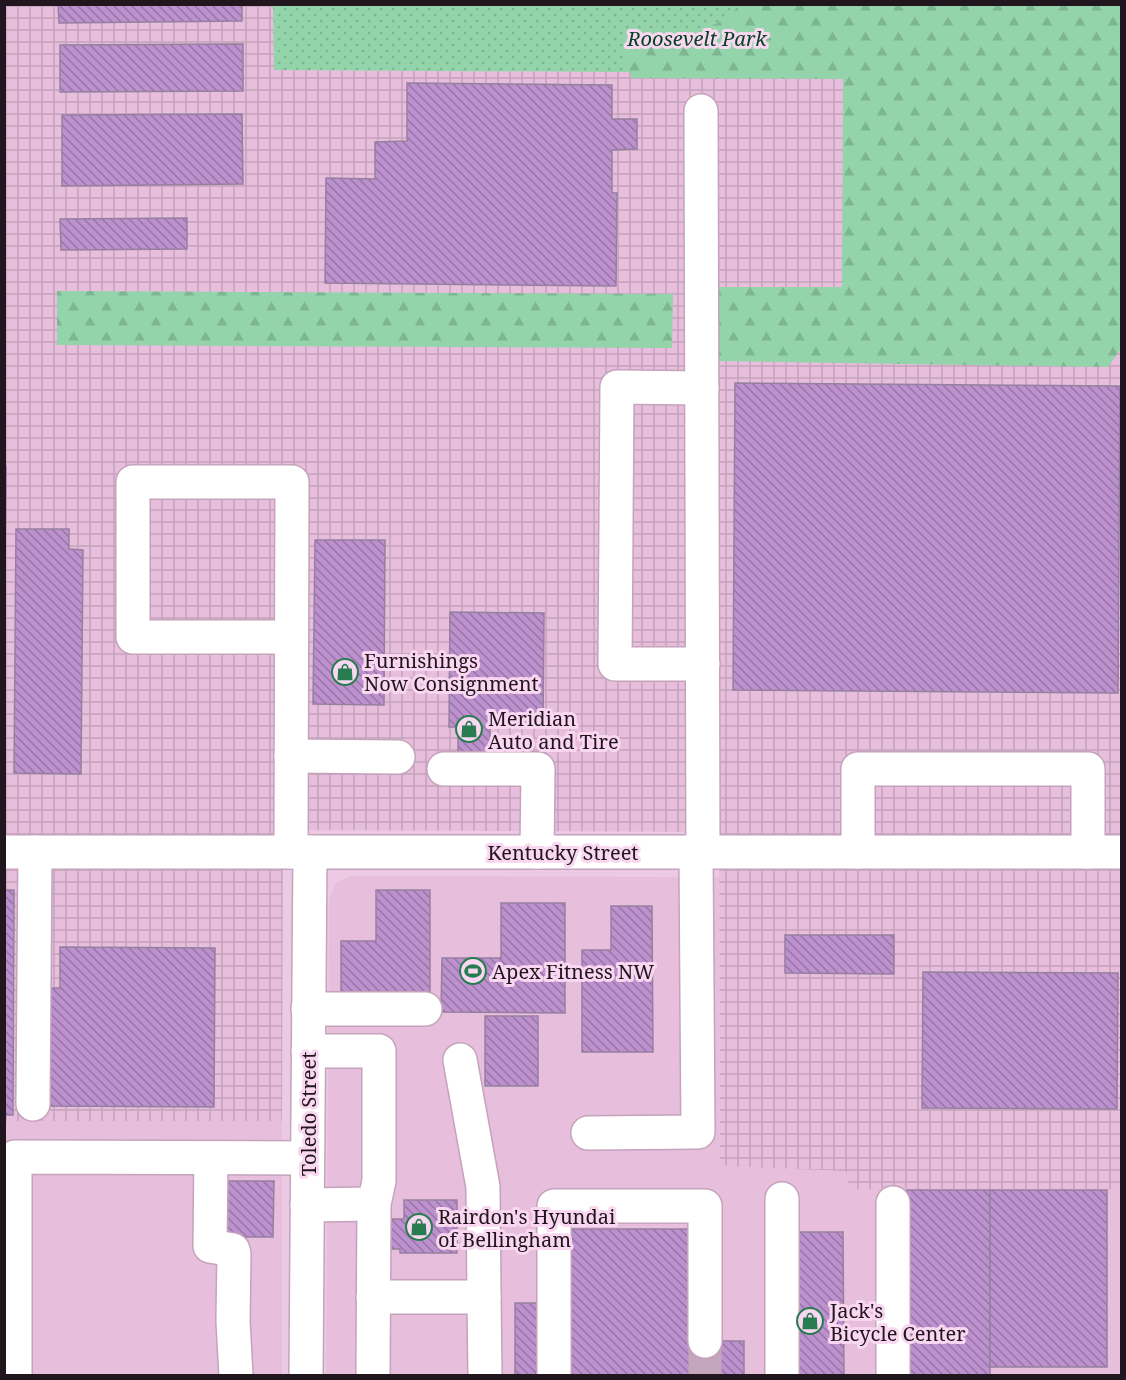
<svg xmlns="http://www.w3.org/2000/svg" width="1126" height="1380" viewBox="0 0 1126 1380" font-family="'Noto Serif',serif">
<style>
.built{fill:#e7bedc}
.industrial{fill:url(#industrial-grid)}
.grass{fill:url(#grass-dots)}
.forest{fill:url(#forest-firs)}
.building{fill:url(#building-back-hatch);stroke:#96809f;stroke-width:1.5}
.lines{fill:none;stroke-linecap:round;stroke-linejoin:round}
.minor-tunnel{stroke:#c4a6bc;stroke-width:33;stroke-dasharray:33 16;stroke-linecap:butt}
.minor-casing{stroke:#c4a3bb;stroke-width:36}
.minor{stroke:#fff;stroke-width:33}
.labels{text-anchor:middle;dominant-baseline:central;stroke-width:6;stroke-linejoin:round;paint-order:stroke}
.park-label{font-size:20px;font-style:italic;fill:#064225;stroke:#fad7f0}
.poi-label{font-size:20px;fill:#21151e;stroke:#fad7f0;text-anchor:start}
.street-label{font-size:20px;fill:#21151e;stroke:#fad7f0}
</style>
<defs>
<pattern id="industrial-grid" width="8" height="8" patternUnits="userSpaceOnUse" patternTransform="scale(1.5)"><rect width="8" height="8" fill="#e7bedc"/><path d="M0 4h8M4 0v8" fill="none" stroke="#c6a2bc"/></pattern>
<pattern id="grass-dots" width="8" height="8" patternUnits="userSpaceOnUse" patternTransform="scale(1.5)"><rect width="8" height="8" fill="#93d4ab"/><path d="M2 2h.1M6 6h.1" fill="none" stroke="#7eb593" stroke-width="1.8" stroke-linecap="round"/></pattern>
<pattern id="forest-firs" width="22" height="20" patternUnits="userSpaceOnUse" patternTransform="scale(1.5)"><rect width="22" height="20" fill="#93d4ab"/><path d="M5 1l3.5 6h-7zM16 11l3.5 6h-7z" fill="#7eb593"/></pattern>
<pattern id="building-back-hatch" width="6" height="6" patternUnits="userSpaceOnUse" patternTransform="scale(1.5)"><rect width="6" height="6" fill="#bc91ce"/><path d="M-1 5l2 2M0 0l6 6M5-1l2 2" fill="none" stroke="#9875a7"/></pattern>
</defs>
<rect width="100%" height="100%" fill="#edcae3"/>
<g class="built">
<polygon points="350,876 719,877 720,1166 846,1171 850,1189 1121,1189 1121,1375 326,1376 329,898 336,883"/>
<polygon points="4,890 18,1121 282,1121 282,1375 5,1375"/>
</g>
<polygon class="industrial" points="5,5 273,5 274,70 615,72 1121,67 1121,1189 849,1189 846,1171 720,1166 719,832 283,830 282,1121 5,1121"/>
<polygon class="grass" points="273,5 1121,5 1121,67 616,72 274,70"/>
<g class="forest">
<path d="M 739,5 L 1121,5 L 1121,349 L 1108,367 L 715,361 L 715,287 L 842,287 L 843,79 L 632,78 L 623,55 L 623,35 C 664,33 711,40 739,5 Z"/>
<polygon points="57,291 673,294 672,348 57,345"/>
</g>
<g class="building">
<polygon points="58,4 242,4 242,21 59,23"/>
<polygon points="243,44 243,91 60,92 60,45"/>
<polygon points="407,83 612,85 612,119 637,119 637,149 612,150 612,193 617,193 616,286 325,283 326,178 375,179 375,142 407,141"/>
<polygon points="242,114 243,184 62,186 62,115"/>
<polygon points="187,218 187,249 61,250 60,219"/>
<polygon points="735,383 1120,386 1118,693 733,690"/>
<polygon points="4,467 6,467 4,686"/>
<polygon points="16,529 69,529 69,549 83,550 81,774 14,773"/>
<polygon points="315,540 385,540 384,705 313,704"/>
<polygon points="450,612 544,613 543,727 490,727 490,756 458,756 458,727 449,727"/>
<polygon points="4,890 14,890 13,1115 4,1115"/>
<polygon points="376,890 430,890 430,992 341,992 341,941 376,941"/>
<polygon points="501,903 565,903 565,1013 441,1012 442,958 501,958"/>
<polygon points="611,906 652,906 653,1052 582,1052 582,950 611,950"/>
<polygon points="785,935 894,935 894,974 785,973"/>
<polygon points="60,947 215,948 214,1107 47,1106 48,988 60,988"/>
<polygon points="923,972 1118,973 1117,1109 922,1108"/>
<rect x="485" y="1016" width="53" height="70"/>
<polygon points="225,1181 274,1181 273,1237 225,1237"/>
<rect x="907" y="1190" width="83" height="186"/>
<rect x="990" y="1190" width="117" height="177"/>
<polygon points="404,1200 457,1200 457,1253 400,1253 400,1249 381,1249 381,1219 404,1219"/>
<polygon points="568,1229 691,1229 691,1341 744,1341 744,1376 569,1376"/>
<polygon points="791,1232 843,1232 844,1376 792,1376"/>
<rect x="515" y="1303" width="31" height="73"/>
</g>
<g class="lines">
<polyline class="minor-tunnel" points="705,1341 705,1376"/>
<defs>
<g id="minor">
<polyline points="701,111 703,852"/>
<polyline points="702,388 617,387 615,664 703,664"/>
<polyline points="291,756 398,757"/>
<polyline points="444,769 538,769 537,852"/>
<polyline points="4,852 1122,852"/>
<polyline points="291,852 292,482 133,482 133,637 291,637"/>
<polyline points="858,852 858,769 1088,769 1088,852"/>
<polyline points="308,1009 425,1009"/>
<polyline points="308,1051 379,1051 379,1181 374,1204 373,1376"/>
<polyline points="460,1060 483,1187 484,1297"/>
<polyline points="33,1104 35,852"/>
<polyline points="588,1133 698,1132 696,852"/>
<polyline points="211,1158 210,1246 233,1250 234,1254 233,1321 236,1376"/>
<polyline points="307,1205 374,1204"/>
<polyline points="373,1297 484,1297 485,1376"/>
<polyline points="15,1376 15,1157 307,1158"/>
<polyline points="306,1376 310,852"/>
<polyline points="554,1376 554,1206 705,1206 705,1341"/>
<polyline points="782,1376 782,1199"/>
<polyline points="893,1376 893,1203"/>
</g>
</defs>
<use href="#minor" class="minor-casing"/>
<use href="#minor" class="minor"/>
</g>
<defs>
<symbol id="shop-ring" viewBox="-11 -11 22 22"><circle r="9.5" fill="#fad7f0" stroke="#287d50" stroke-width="1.5"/><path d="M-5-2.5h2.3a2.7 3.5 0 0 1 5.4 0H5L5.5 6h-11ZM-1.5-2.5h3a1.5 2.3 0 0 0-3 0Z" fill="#287d50"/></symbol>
<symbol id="stadium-ring" viewBox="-11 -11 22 22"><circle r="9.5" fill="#fad7f0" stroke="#287d50" stroke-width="1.5"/><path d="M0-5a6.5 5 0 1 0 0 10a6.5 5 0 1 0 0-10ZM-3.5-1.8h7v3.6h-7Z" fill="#287d50"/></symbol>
</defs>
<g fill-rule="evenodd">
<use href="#shop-ring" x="330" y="657" width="30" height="30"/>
<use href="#shop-ring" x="454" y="714" width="30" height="30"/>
<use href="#stadium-ring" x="458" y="956" width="30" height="30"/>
<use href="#shop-ring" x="404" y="1212" width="30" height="30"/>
<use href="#shop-ring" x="795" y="1306" width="30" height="30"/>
</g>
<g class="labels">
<g class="park-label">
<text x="697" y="38">Roosevelt Park</text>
</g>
<g class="poi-label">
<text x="364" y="660">Furnishings<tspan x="364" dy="23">Now Consignment</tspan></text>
<text x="488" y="718">Meridian<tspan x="488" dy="23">Auto and Tire</tspan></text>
<text x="492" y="971">Apex Fitness NW</text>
<text x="438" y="1216">Rairdon's Hyundai<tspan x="438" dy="23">of Bellingham</tspan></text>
<text x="830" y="1310">Jack's<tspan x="830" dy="23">Bicycle Center</tspan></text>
</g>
<g class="street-label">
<text x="563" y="852">Kentucky Street</text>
<text transform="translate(308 1114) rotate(-90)">Toledo Street</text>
</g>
</g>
<rect width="1126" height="1380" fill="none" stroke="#21151e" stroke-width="12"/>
</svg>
